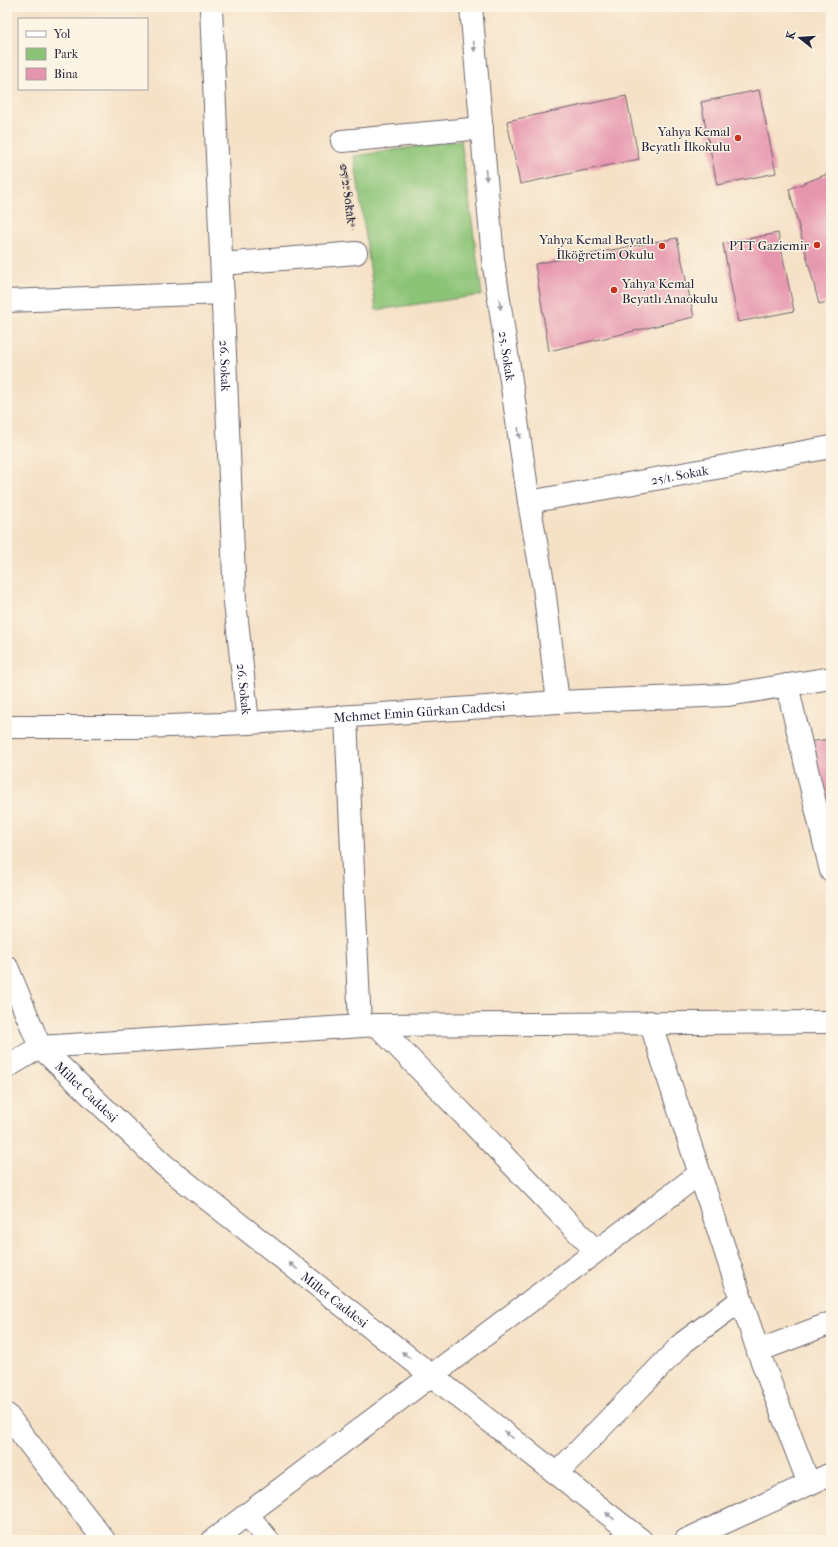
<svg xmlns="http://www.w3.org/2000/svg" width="838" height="1547" viewBox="0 0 838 1547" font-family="'IM FELL French Canon',serif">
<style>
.green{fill:#8cc477;stroke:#577359}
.building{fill:#e695ae}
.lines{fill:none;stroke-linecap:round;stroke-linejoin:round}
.minor-casing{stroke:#6c656c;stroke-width:24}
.path{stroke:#6c656c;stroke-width:2.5;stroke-dasharray:3 3;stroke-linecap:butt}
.minor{stroke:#fff;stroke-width:22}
.oneway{fill:#9c9ca7}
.poi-dot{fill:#c8321e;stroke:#fcf5e5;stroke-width:1.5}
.labels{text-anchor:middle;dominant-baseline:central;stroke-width:3;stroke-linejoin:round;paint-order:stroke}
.poi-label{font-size:13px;fill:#22223b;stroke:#fcf5e5;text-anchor:end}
.street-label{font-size:13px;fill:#22223b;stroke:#fcf5e5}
</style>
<rect width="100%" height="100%" fill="#fcf5e5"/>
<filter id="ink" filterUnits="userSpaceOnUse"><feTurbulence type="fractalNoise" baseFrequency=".025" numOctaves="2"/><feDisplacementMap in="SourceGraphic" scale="8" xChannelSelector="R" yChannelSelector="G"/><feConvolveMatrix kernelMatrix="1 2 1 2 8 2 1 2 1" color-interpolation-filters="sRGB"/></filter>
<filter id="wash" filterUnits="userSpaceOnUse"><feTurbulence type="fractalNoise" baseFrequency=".012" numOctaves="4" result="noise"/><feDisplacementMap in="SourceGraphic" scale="16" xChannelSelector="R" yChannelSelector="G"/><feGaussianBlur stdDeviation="0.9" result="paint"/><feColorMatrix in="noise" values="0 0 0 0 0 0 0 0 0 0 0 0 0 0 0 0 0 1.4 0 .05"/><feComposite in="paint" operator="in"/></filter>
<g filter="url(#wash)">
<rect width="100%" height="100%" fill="#f5e1c6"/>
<polygon class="green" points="461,140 482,295 376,310 354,156"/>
<g id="blocks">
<g class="building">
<polygon points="759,90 776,173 717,185 701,102"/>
<polygon points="626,96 639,159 520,184 507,121"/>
<polygon points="830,173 831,301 819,304 789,189"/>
<polygon points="778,233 794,311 738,322 723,244"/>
<polygon points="677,238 694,317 549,351 535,264"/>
<polygon points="831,739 831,839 807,742"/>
</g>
</g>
</g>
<g filter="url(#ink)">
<use href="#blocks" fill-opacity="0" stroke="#6c656c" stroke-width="1"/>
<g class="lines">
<defs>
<g id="minor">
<path id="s2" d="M 211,7 L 235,602 L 248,723"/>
<path id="s3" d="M 471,7 L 493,259 L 529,502 L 544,588 L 558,702"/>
<polyline points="342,141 482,128"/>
<polyline points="222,264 356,253"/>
<polyline points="7,301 223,293"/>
<path id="s4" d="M 529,502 L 831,447"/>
<polyline points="787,685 831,871"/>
<polyline points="346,717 360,1026"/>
<path id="s5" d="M 7,727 L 143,727 L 248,723 L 558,702 L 728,695 L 831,678"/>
<path id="s6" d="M 7,967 L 40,1047 L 164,1165 L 641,1540"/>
<polyline points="650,1022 758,1351 831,1323"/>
<polyline points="377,1025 596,1251"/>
<polyline points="7,1067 40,1047 377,1025 831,1022"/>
<polyline points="758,1351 809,1484"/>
<polyline points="7,1415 104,1540"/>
<polyline points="557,1473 684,1342 741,1300"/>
<polyline points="247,1514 268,1540"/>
<polyline points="213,1540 699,1174"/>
<polyline points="686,1540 831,1474"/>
</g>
</defs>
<use href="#minor" class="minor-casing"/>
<path class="path" id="s1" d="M 345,164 L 353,230"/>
<use href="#minor" class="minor"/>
</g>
<defs><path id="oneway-solid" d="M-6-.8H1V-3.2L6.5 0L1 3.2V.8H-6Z"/></defs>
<g class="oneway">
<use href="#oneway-solid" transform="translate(474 46) rotate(85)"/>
<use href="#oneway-solid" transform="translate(486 175) rotate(85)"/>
<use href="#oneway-solid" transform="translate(500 304) rotate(82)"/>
<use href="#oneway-solid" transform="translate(519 433) rotate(82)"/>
<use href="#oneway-solid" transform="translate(293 1266) rotate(-142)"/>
<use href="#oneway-solid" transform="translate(406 1355) rotate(-142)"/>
<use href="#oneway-solid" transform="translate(509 1435) rotate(-142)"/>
<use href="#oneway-solid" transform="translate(610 1516) rotate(-141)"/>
</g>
</g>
<g class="poi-dot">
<circle cx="738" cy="138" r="4"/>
<circle cx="817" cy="245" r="4"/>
<circle cx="662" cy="246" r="4"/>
<circle cx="614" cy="290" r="4"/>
</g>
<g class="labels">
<g class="poi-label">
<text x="730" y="131">Yahya Kemal<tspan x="730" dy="15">Beyatlı İlkokulu</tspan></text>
<text x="654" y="239">Yahya Kemal Beyatlı<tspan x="654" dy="15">İlköğretim Okulu</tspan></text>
<text x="809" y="245">PTT Gaziemir</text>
<text x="622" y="283" text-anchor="start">Yahya Kemal<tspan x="622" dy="15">Beyatlı Anaokulu</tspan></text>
</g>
<g class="street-label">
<text stroke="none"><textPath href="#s1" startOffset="30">25/2. Sokak</textPath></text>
<text stroke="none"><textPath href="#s3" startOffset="351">25. Sokak</textPath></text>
<text stroke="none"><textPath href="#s2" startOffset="359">26. Sokak</textPath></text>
<text stroke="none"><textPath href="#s4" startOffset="153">25/1. Sokak</textPath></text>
<text stroke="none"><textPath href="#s2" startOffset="683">26. Sokak</textPath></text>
<text stroke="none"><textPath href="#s5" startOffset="413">Mehmet Emin Gürkan Caddesi</textPath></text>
<text stroke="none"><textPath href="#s6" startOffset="151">Millet Caddesi</textPath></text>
<text stroke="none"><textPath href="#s6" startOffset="475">Millet Caddesi</textPath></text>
</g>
</g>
<rect width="838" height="1547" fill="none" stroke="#fcf5e5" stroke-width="24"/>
<rect x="18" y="18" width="130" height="72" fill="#fcf5e5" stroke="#a5a1a1"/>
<rect x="26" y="31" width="20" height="6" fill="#ffffff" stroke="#a5a1a1"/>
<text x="54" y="38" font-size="12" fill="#22223b">Yol</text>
<rect x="26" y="48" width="20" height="12" fill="#8cc477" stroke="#a5a1a1"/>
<text x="54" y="58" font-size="12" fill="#22223b">Park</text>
<rect x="26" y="68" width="20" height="12" fill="#e695ae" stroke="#a5a1a1"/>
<text x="54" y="78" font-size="12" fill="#22223b">Bina</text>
<g transform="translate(800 38) rotate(287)" stroke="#fcf5e5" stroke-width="3" paint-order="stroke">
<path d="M0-3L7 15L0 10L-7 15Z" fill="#22223b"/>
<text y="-6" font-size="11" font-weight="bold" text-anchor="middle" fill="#22223b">K</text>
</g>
</svg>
